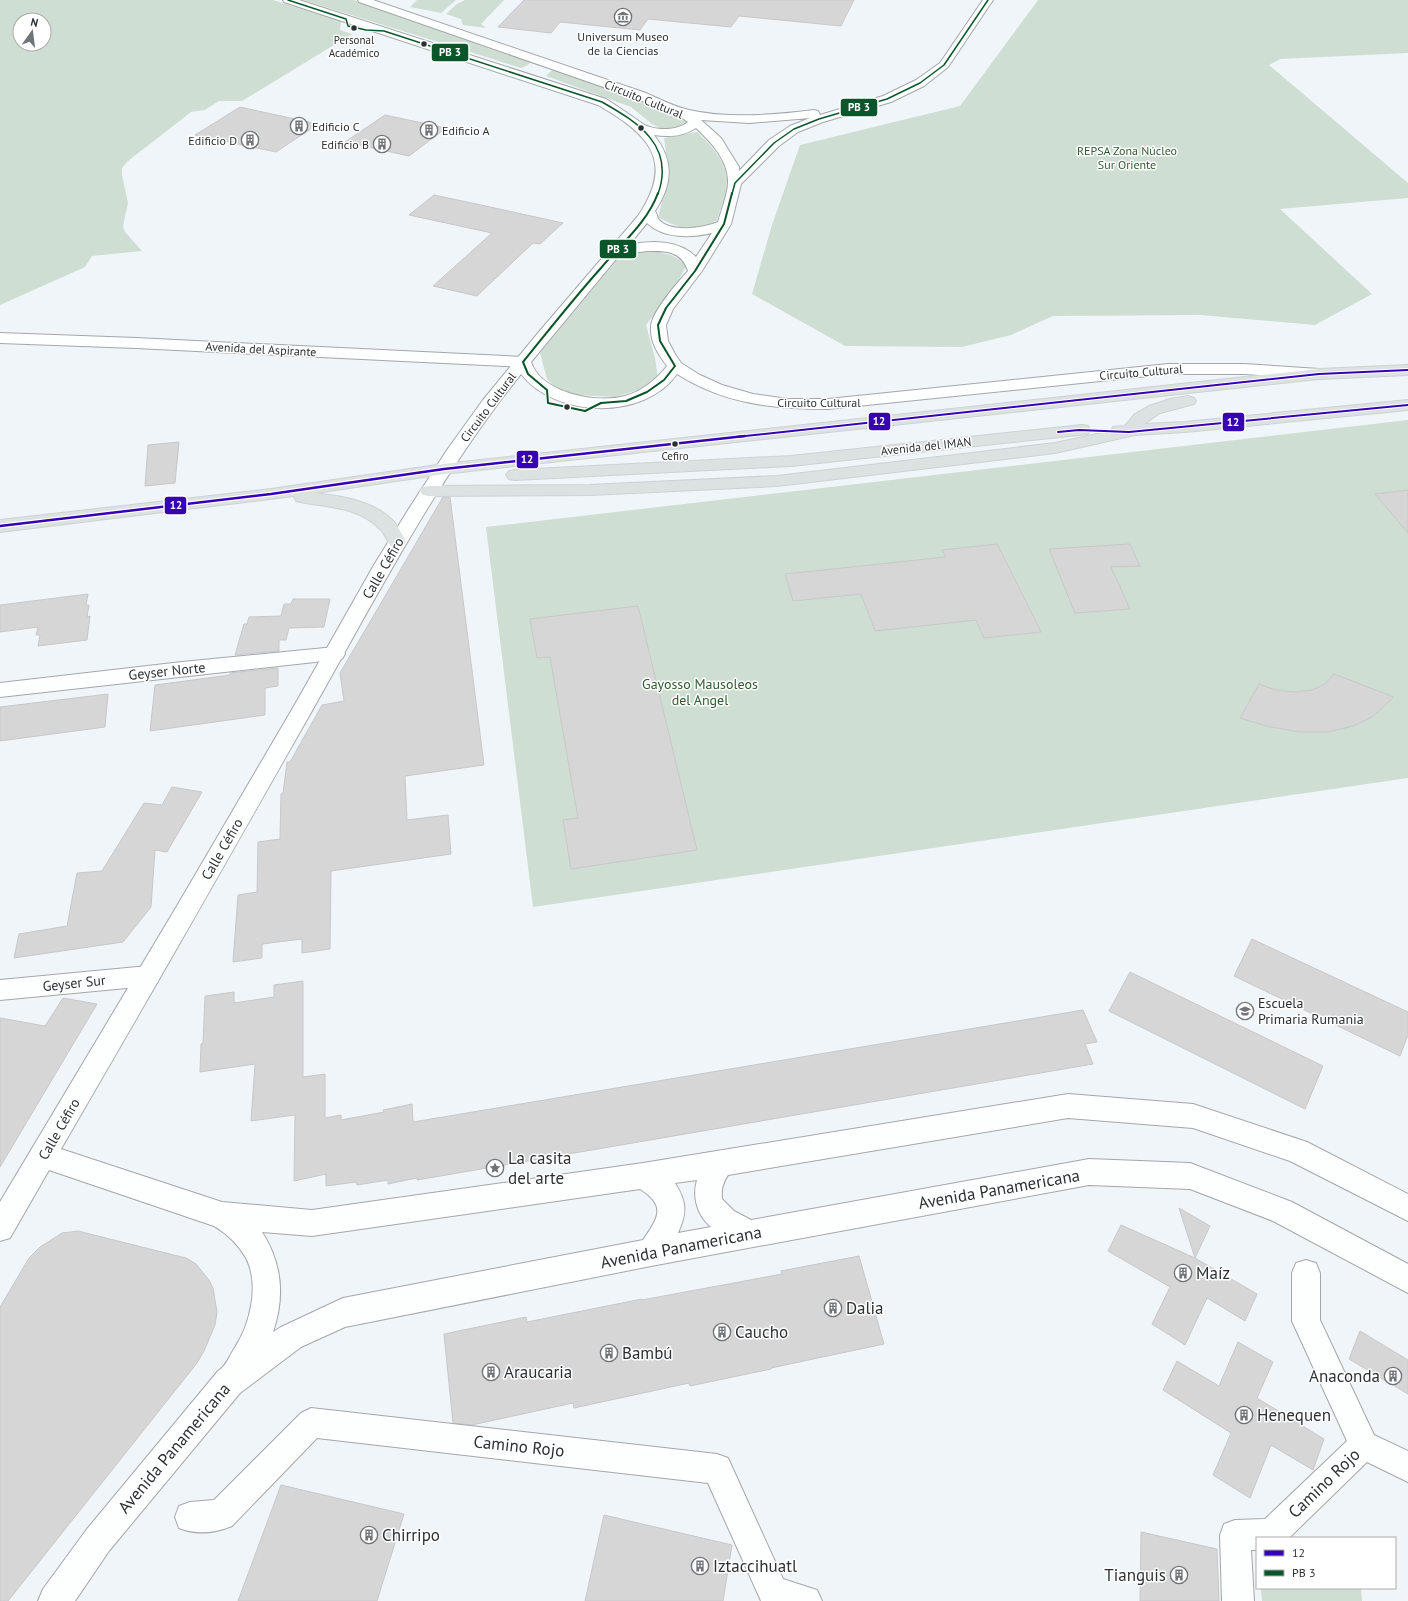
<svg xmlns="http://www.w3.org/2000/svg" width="1408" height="1601" viewBox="0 0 1408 1601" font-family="'PT Sans',sans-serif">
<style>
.green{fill:#ceded2;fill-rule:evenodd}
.building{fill:#d6d6d7;stroke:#c8c8ca}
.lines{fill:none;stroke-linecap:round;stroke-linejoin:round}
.pedestrian-casing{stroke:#a4a7aa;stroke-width:2}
.minor-casing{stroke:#a4a7aa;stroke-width:2}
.tertiary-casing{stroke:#a4a7aa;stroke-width:2}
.primary-casing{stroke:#cfd2d4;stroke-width:2}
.pedestrian{fill:#fdfefe;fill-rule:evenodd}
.minor{fill:#fdfefe;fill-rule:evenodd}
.tertiary{fill:#fdfefe;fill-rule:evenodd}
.primary{fill:#dbe2e1;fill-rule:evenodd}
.bus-1-far1-casing{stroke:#fff;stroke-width:4}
.bus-1-casing{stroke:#fff;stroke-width:5}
.bus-2-far1-casing{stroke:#fff;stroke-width:3}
.bus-2-casing{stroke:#fff;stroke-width:4}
.bus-1-far1{stroke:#3600b5;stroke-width:2}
.bus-1{stroke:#3600b5;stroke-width:2.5}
.bus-2-far1{stroke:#0b552a;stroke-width:1.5}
.bus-2{stroke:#0b552a;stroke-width:2}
.bus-dot{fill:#2c3032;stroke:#fff;stroke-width:1.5}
.labels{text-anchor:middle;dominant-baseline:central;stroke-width:3;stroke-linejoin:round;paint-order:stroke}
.far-bus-label{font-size:11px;fill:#2c3032;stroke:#fff}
.far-poi-label{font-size:12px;fill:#2c3032;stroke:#fff;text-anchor:start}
.far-street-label{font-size:12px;fill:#2c3032;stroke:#fff}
.far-park-label{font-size:12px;fill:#2e5b2e;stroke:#fff}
.street-label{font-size:14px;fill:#2c3032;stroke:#fff}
.park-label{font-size:14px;fill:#2e5b2e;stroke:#fff}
.poi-label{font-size:14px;fill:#2c3032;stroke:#fff;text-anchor:start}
.near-poi-label{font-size:17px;fill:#2c3032;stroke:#fff;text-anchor:start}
.near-street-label{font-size:17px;fill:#2c3032;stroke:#fff}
.line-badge{stroke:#fff;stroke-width:1.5}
.badge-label{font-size:11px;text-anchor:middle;font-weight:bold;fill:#fff}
</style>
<rect width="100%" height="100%" fill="#f0f5f9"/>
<g class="green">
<path d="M 0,0 L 273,0 L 341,21 L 340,30 L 352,34 L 242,101 L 219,101 L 205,110 L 191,112 L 128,161 L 122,168 L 122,175 L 128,203 L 123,226 L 125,232 L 142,251 L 92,256 L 85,267 L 0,305 ZM 20,20 L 44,20 L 44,44 L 20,44 Z"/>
<polygon points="303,0 353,0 532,60 528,65 521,68"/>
<polygon points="417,0 456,0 441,13 410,7"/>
<polygon points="465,0 504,0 481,24 486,28 463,25 461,19 446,14 457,4"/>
<polygon points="1038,0 1408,0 1408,53 1280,59 1269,65 1408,183 1408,198 1280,209 1372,294 1315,325 1200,315 1053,316 1011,335 962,347 845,346 752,294 772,225 800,145 960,106"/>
<polygon points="552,70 563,70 630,95 688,121 676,128 662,129 652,124 631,107 546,76"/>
<path d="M 697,132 C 710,144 726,161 727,180 C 727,193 721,207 717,220 C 695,233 679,229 658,217 L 669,175 L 664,138 Z"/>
<polygon points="644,249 671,255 687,264 675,287 646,325 655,358 658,378 638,390 615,397 578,395 558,390 547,379 540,353 617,260"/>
<polygon points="1408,420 1408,778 533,907 486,527"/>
<polygon points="1261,1588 1361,1588 1362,1601 1262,1601"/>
</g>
<g class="building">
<polygon points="524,0 854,0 841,26 739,16 731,27 648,19 640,30 560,22 551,33 498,27"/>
<polygon points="240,107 258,111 318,124 276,152 195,135"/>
<polygon points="385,115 446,128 409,156 345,142"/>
<polygon points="434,195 481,205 563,223 540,244 533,243 477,296 433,286 492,233 409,215"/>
<polygon points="179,442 175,483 145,486 148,445"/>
<polygon points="1408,490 1408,533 1375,494"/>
<polygon points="443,497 450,497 484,765 405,776 407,820 448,815 451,854 331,871 330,949 302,953 302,939 262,944 262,958 233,962 238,895 257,892 258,842 280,839 281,794 283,793 287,762 290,762 322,705 344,701 340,673"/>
<polygon points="997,544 1041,632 984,638 976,620 875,631 861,594 793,601 785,574 946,557 942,550"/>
<polygon points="1130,544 1140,566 1111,567 1130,609 1075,613 1049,549"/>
<polygon points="88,594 86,605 89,605 87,617 90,616 87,640 38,646 40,635 36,635 38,627 0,632 0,605"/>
<polygon points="293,599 330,599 324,627 289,628 286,640 279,640 279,651 235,655 244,624 247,624 249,617 281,616 284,604 291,604"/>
<polygon points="638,606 697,850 571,869 563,820 578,818 550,657 537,658 530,619"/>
<polygon points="278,668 278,686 265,688 265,715 150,731 155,685 230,675 230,673"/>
<polygon points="1334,674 1394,697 1372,717 1353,726 1328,732 1299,732 1266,726 1240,718 1259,684 1275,690 1294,692 1312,690 1325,684"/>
<polygon points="108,694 105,727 0,741 0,707"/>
<polygon points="172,787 202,792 167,852 155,850 151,907 123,942 14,958 19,934 67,926 77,873 102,871 144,803 162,805"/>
<polygon points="1252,939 1408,1012 1408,1035 1400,1056 1234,976"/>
<polygon points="1130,972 1323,1066 1305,1109 1109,1011"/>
<polygon points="303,981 303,1077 325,1074 325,1118 341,1115 341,1120 384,1112 383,1110 412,1104 413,1122 1083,1010 1097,1042 1085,1044 1093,1064 417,1180 417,1178 388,1184 388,1180 357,1185 356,1182 326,1186 326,1174 294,1181 295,1115 251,1121 255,1064 200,1072 201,1044 203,1043 205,996 234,992 234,1003 274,997 274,985"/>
<polygon points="63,998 97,1004 0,1167 0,1018 45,1026"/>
<polygon points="1179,1208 1210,1226 1195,1258"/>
<polygon points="1121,1225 1195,1258 1257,1294 1245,1321 1207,1298 1185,1345 1152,1324 1170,1287 1108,1251"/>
<polygon points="78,1231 186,1258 196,1264 209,1280 213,1288 217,1312 215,1325 204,1351 197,1363 8,1601 0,1601 0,1307 29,1258 40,1247 62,1233"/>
<polygon points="859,1256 884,1344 771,1368 771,1369 690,1386 689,1383 574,1408 573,1403 472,1425 453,1423 444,1334 526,1317 527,1322 642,1299 642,1300 782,1274 781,1271"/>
<polygon points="1360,1331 1408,1360 1408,1394 1349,1359"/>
<polygon points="1238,1342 1273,1362 1257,1398 1324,1439 1313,1470 1271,1445 1250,1498 1213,1475 1231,1433 1163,1390 1177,1361 1219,1386"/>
<polygon points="281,1485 404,1514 377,1601 238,1601"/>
<polygon points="604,1515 732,1545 723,1601 585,1601"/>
<polygon points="1141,1532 1217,1549 1219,1601 1140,1601"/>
</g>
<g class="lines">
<defs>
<g id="pedestrian">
<polygon points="1306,1260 1316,1263 1320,1273 1320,1320 1374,1435 1408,1451 1408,1482 1367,1462 1289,1538 1257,1538 1257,1550 1251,1550 1254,1601 1222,1601 1220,1535 1224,1524 1235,1520 1265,1519 1347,1441 1292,1321 1292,1273 1296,1263"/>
<path d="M 311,1408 L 717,1454 L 728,1458 L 783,1579 L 817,1590 L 822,1601 L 761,1601 L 708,1483 L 317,1438 L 232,1526 C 215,1533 196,1535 179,1528 L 175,1517 L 179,1506 L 190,1502 L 214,1500 L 301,1413 Z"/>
</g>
<g id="minor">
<polygon points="0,333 136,338 523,357 529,359 531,362 529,365 523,367 136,348 0,343"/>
<polygon points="335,647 342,649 345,654 342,659 0,697 0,683 182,662"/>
<polygon points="148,966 157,969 160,976 157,983 148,986 0,1000 0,980"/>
</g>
<path id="tertiary" d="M 283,0 L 299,0 L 606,99 C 619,107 631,116 643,124 C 655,131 678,131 688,122 L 678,115 L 635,98 L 359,2 L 358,0 L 373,0 L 643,92 C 658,98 674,107 689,110 C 730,119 773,115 814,110 L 818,111 L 820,115 L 883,96 L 916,80 L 940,63 L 983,0 L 993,0 L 948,67 L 924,86 L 891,102 L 823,122 L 798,132 L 779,146 L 741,184 L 731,224 L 702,271 L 673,309 L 666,325 L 668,341 L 675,354 L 681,363 L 700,375 L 722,385 L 753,394 L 788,399 L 828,399 L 1168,364 L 1244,364 L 1319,369 L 1325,371 L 1327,374 L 1325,377 L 1319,379 L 1244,374 L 1168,374 L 828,409 C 773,409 724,404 677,374 C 644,421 555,418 521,374 C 438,477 378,594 313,709 C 230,856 146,1003 61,1149 L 222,1202 L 312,1210 L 643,1163 L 1068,1094 L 1193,1104 L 1307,1142 L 1408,1194 L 1408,1221 L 1290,1161 L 1193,1128 L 1068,1118 L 728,1175 C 723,1183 721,1189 722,1199 L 734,1211 L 751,1220 L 1089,1159 L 1190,1163 L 1292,1202 L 1408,1264 L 1408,1293 L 1273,1221 L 1190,1189 L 1089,1185 L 651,1266 L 345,1327 L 301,1347 L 240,1393 L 109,1551 L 75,1601 L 38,1601 L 43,1589 L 87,1529 L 218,1371 C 226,1366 229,1357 234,1349 C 250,1325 260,1285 246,1258 C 238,1244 227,1234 214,1226 L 49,1170 L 10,1238 L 0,1241 L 0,1202 L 174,911 L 294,706 L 374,565 L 410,507 L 447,450 L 483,400 L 538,333 L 638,216 C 676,160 648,134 598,105 L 284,2 ZM 810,118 L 790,126 L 769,140 L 739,171 L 739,167 L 721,138 L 701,120 L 749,123 ZM 696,128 C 711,142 729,161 728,183 C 728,193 721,211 718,222 C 704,228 671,233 659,220 C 657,217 657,214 655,211 C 673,184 674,160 654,135 C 668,137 683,137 696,128 ZM 647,223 C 664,239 691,238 712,233 L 696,257 C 679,240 651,240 629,245 ZM 647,251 C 665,251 681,250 688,271 C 678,282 651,313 651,327 C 650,342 658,354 667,366 C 656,380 642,391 625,396 C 597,404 541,393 531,362 L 617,258 L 633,253 ZM 697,1180 C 692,1197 697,1215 711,1227 L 678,1233 C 687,1213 687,1202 675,1183 ZM 640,1189 C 667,1206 658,1218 643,1240 L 343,1298 L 281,1327 L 273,1332 C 285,1297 282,1263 262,1232 L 312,1236 Z"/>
<g id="primary">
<path d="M 1408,365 L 1408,375 L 1319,379 L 514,466 L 444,474 L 315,493 C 342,496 376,501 395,523 C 399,529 403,536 406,542 L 403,546 L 397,548 L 391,546 C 387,541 385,534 381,530 C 357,505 326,508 296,501 L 294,496 L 0,532 L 0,520 L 271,489 L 444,464 L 1319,369 Z"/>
<polygon points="1188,396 1194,398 1196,401 1194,404 1160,413 1144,424 1185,422 1408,400 1408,410 1185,432 1135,435 1055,453 777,486 590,495 429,496 423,495 420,491 423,487 429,486 590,485 777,476 1055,443 1111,431 1113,427 1125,426 1135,414 1149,406 1170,399"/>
<polygon points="1082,425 1088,426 1090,430 1088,434 791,466 515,480 509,479 506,475 509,471 515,470 791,456"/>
</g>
</defs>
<use href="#pedestrian" class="pedestrian-casing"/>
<use href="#minor" class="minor-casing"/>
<use href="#tertiary" class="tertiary-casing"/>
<use href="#primary" class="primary-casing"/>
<use href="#pedestrian" class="pedestrian"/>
<use href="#minor" class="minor"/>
<use href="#tertiary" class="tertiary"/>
<use href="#primary" class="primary"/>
<defs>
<g id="bus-1-far1">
<polyline points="1058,432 1079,430 1129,432 1408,405"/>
<polyline points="736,437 1319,374 1408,370"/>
</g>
<polyline id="bus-1" points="0,526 271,494 444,469 745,436"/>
<g id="bus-2-far1">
<path d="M 288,0 L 346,19 L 348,26 L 366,30 L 384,31 L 602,102 C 639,123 675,146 658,194"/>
<polyline points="732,194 735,183 774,143 794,129 819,119 887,99 920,83 944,65 988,0"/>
</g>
<path id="bus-2" d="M 658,193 C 647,223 621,244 601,268 C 574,298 549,330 523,362 L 528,374 L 547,390 L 548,403 L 585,411 L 601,403 L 626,401 L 647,392 L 664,380 L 675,366 L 660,341 L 658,325 L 666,308 L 695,271 L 724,224 L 732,193"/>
</defs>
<use href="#bus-1-far1" class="bus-1-far1-casing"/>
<use href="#bus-1" class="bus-1-casing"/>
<use href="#bus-2-far1" class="bus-2-far1-casing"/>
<use href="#bus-2" class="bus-2-casing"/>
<use href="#bus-1-far1" class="bus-1-far1"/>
<use href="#bus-1" class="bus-1"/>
<use href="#bus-2-far1" class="bus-2-far1"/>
<use href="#bus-2" class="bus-2"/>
</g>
<defs>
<symbol id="museum-ring" viewBox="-11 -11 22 22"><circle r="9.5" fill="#fff" stroke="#717578" stroke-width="1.5"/><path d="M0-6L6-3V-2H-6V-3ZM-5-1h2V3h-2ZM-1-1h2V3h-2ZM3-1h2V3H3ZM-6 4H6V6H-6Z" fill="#717578"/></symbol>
<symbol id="building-ring" viewBox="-11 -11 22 22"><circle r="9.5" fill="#fff" stroke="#717578" stroke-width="1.5"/><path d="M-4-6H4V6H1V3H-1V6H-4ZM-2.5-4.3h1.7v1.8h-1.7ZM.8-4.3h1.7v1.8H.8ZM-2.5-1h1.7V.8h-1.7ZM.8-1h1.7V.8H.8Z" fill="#717578"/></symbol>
<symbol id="school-ring" viewBox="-11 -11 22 22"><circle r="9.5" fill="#fff" stroke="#717578" stroke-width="1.5"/><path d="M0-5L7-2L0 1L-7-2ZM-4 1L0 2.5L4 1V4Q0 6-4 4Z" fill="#717578"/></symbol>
<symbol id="sight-ring" viewBox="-11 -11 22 22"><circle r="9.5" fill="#fff" stroke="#717578" stroke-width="1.5"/><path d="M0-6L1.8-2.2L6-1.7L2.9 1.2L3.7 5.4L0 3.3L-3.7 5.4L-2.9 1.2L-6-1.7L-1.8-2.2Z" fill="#717578"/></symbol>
</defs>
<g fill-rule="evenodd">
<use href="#museum-ring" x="613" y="7" width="20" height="20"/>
<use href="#building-ring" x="289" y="116" width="20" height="20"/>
<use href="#building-ring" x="419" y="120" width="20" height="20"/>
<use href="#building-ring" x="240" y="130" width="20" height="20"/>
<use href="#building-ring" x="372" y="134" width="20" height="20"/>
<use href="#school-ring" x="1235" y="1001" width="20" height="20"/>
<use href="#sight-ring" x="485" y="1158" width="20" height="20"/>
<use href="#building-ring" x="1173" y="1263" width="20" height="20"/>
<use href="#building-ring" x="823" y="1298" width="20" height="20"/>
<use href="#building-ring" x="712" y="1322" width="20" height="20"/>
<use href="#building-ring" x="599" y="1343" width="20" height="20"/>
<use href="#building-ring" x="481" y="1362" width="20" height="20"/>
<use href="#building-ring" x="1383" y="1366" width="20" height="20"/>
<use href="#building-ring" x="1234" y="1405" width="20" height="20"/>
<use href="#building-ring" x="359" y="1525" width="20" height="20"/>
<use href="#building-ring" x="690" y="1556" width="20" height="20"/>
<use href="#building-ring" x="1169" y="1565" width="20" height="20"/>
</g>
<g class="bus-dot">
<circle cx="354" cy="28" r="3.5"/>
<circle cx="424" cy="44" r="3.5"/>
<circle cx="641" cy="128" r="3.5"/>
<circle cx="567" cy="407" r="3.5"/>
<circle cx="675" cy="444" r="3.5"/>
</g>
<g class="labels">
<g class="far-bus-label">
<text x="354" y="40">Personal<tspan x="354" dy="13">Académico</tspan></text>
<text x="675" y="456">Cefiro</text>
</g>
<g class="far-poi-label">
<text x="623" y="36" text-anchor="middle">Universum Museo<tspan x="623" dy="14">de la Ciencias</tspan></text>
<text x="312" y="126">Edificio C</text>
<text x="442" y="130">Edificio A</text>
<text x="237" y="140" text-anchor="end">Edificio D</text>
<text x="369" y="144" text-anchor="end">Edificio B</text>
</g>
<g class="far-street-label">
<text transform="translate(644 99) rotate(22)">Circuito Cultural</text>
<text transform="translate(261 349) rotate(3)">Avenida del Aspirante</text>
<text transform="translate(1141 372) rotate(-5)">Circuito Cultural</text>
<text x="819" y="402">Circuito Cultural</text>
<text transform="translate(488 407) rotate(-53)">Circuito Cultural</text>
<text transform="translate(926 446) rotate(-6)">Avenida del IMAN</text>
</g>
<g class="far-park-label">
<text x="1127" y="150">REPSA Zona Núcleo<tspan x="1127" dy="14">Sur Oriente</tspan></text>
</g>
<g class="street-label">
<text transform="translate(383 568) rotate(-60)">Calle Céfiro</text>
<text transform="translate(167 671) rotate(-6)">Geyser Norte</text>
<text transform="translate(222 849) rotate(-60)">Calle Céfiro</text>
<text transform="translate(74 983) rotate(-6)">Geyser Sur</text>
<text transform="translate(59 1129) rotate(-60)">Calle Céfiro</text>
</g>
<g class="park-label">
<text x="700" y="684">Gayosso Mausoleos<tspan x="700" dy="16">del Angel</tspan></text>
</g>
<g class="poi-label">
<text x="1258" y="1003">Escuela<tspan x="1258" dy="16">Primaria Rumania</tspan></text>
</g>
<g class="near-poi-label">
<text x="508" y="1158">La casita<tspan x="508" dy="20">del arte</tspan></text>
<text x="1196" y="1273">Maíz</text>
<text x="846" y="1308">Dalia</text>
<text x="735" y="1332">Caucho</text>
<text x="622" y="1353">Bambú</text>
<text x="504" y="1372">Araucaria</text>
<text x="1380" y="1376" text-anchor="end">Anaconda</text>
<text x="1257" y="1415">Henequen</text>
<text x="382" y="1535">Chirripo</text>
<text x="713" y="1566">Iztaccihuatl</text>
<text x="1166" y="1575" text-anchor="end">Tianguis</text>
</g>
<g class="near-street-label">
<text transform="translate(999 1189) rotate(-10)">Avenida Panamericana</text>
<text transform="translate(681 1247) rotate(-11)">Avenida Panamericana</text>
<text transform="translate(519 1446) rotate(6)">Camino Rojo</text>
<text transform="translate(174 1448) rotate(-50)">Avenida Panamericana</text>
<text transform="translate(1324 1483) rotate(-44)">Camino Rojo</text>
</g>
</g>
<g class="line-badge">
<rect x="431" y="43" width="38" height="19" rx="4" fill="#0b552a"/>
<rect x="840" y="98" width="38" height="19" rx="4" fill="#0b552a"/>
<rect x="599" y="239" width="38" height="20" rx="4" fill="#0b552a"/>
<rect x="868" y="412" width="23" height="19" rx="4" fill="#3600b5"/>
<rect x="1222" y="412" width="23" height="20" rx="4" fill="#3600b5"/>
<rect x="516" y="450" width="23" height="19" rx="4" fill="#3600b5"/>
<rect x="164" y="496" width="23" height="19" rx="4" fill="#3600b5"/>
</g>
<g class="badge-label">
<text x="450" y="56">PB 3</text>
<text x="859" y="111">PB 3</text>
<text x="618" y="253">PB 3</text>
<text x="879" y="425">12</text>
<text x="1233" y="426">12</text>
<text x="527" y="463">12</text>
<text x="176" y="509">12</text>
</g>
<rect x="1256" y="1537" width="140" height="52" fill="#ffffff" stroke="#abacad"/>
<rect x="1264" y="1550" width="20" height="6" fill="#3600b5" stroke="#abacad"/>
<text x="1292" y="1557" font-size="12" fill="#2c3032">12</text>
<rect x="1264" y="1570" width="20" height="6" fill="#0b552a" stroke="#abacad"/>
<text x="1292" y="1577" font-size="12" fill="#2c3032">PB 3</text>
<g transform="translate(32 32) rotate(14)"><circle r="19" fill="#ffffff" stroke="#abacad"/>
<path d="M0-3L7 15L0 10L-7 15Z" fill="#717578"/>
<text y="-6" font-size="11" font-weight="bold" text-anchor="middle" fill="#2c3032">N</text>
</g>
</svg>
